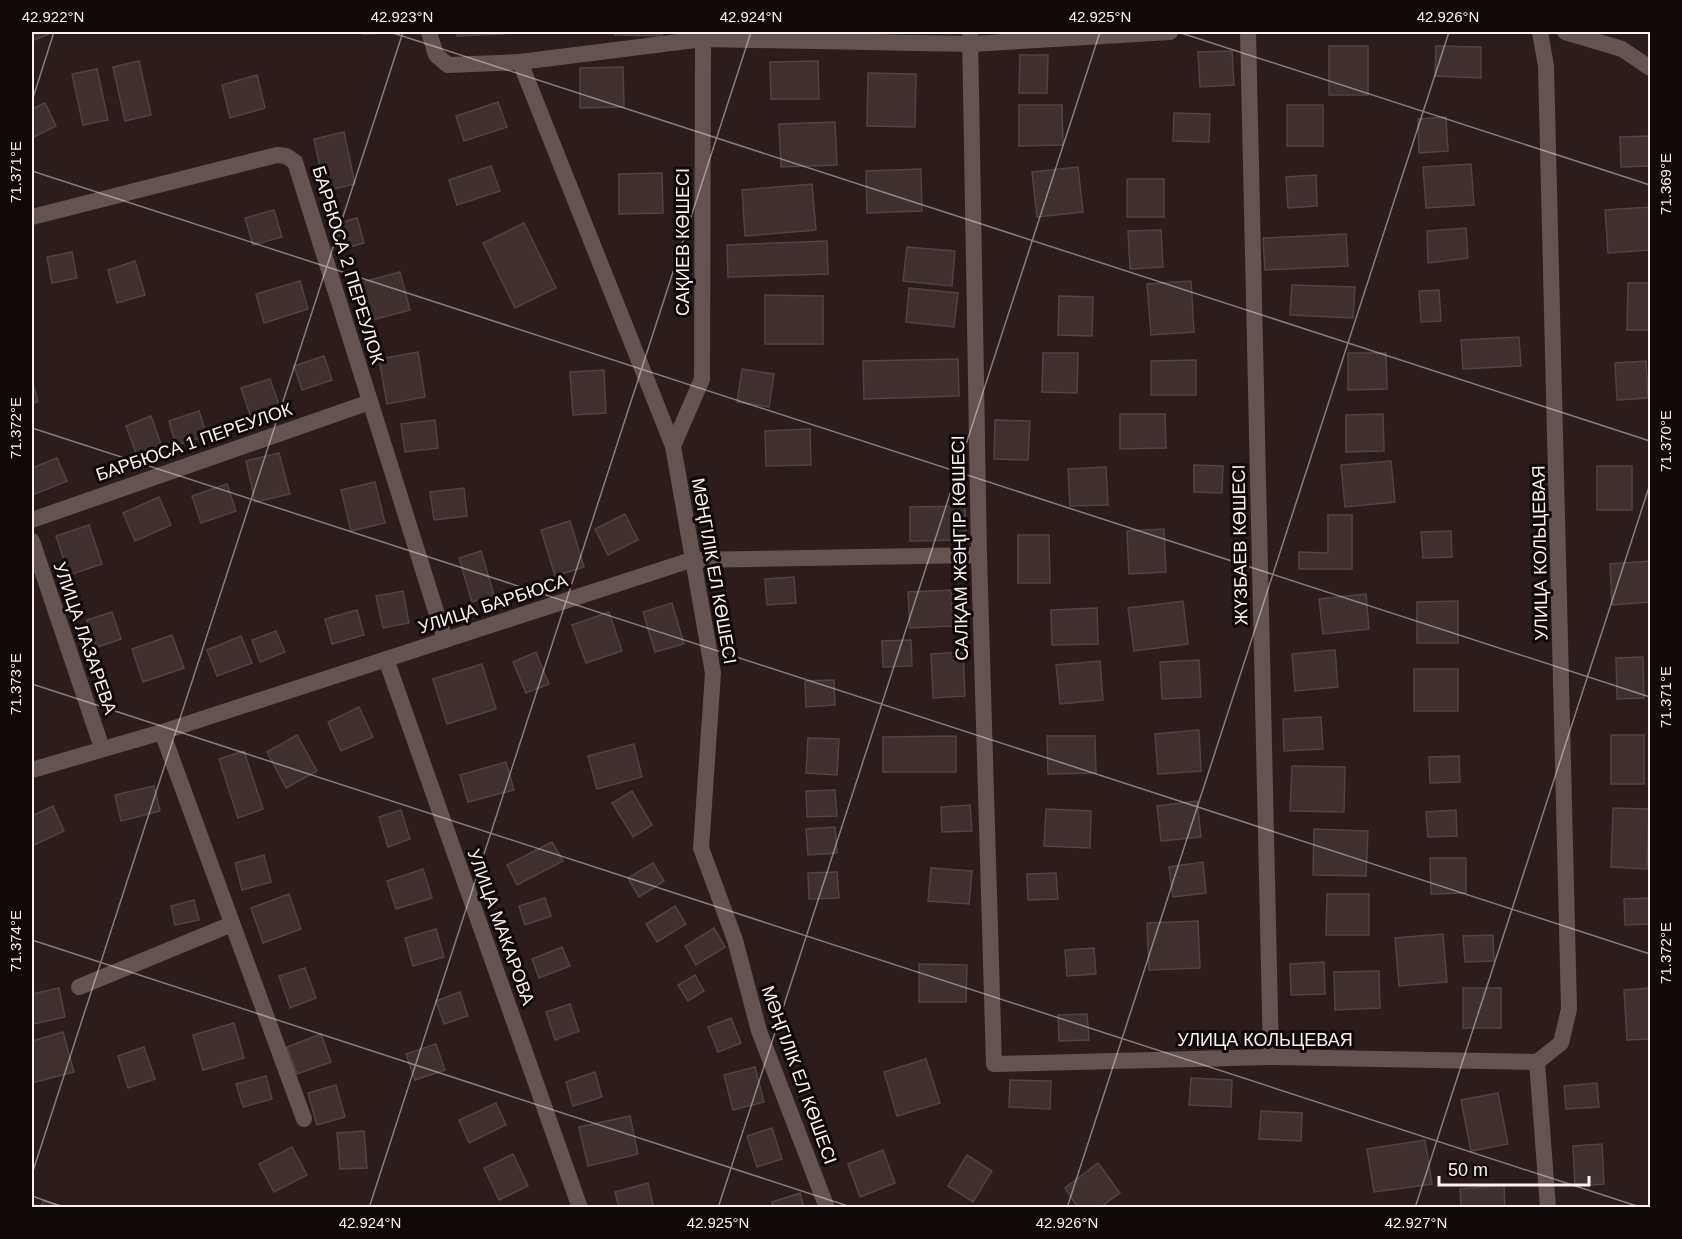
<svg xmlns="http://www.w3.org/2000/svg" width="1682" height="1239" viewBox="0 0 1682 1239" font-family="Helvetica,sans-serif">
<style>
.building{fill:#3e302f;stroke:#514342;stroke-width:1.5}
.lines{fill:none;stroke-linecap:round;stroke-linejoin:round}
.minor{stroke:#635452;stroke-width:16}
.ticks{fill:none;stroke:#fbf1f1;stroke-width:1.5;stroke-opacity:0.45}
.labels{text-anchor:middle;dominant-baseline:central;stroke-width:6;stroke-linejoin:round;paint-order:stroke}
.street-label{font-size:18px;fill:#fbf1f1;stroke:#0f0909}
.neatline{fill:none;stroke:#fbf1f1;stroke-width:2}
.ticks-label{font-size:15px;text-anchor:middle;fill:#fbf1f1}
</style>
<rect width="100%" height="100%" fill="#2a1d1c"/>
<g class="building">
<polygon points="32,32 48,32 49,34 32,41"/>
<polygon points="363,32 406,32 363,34"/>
<polygon points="457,32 504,32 504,34 457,36"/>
<polygon points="615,32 663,32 662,36 615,35"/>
<rect x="1329" y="46" width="39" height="49"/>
<polygon points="1436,46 1481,47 1481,78 1435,76"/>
<polygon points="1232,51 1234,85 1200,87 1198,52"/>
<polygon points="1020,55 1048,55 1047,93 1019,93"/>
<polygon points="139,61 151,115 125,121 113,67"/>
<polygon points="818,61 819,99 771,99 770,62"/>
<polygon points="623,67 624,107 580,108 580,68"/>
<polygon points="97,69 108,120 83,125 72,74"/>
<polygon points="868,73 916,74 915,127 867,126"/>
<polygon points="257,75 265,108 230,118 222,85"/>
<polygon points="498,102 507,127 464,141 456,116"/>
<polygon points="45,103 56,126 32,138 32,109"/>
<polygon points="1019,105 1062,105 1063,145 1019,146"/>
<rect x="1287" y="105" width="36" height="41"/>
<polygon points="1174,113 1210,114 1209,142 1173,141"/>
<polygon points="1446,117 1448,151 1419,153 1418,119"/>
<polygon points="835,122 837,165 781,167 779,124"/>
<polygon points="344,132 355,184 325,191 314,139"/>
<polygon points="1649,136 1649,166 1621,167 1620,137"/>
<polygon points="1471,164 1474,205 1426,208 1423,167"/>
<polygon points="491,166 500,191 457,205 449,180"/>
<polygon points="1078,167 1083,212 1037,217 1032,172"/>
<polygon points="921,169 922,211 867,213 866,171"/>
<polygon points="662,173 663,213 619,214 619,174"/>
<polygon points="1316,175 1317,206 1288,208 1286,177"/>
<rect x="1127" y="179" width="37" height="38"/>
<polygon points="812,184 816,230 745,236 742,190"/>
<polygon points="1650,207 1650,250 1608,253 1605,210"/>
<polygon points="274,210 282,237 253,245 245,218"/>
<polygon points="357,218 364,243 343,249 336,224"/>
<polygon points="524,223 556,288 515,308 483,243"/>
<polygon points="1466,228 1468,258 1428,263 1427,231"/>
<polygon points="1161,230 1163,267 1130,269 1128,231"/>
<polygon points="1346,234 1348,266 1265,270 1263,238"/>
<polygon points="827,241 828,274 728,277 727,245"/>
<polygon points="907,247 955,251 952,286 903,281"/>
<polygon points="72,252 77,278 52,283 47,257"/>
<polygon points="135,261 145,295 117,303 108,270"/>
<polygon points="400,272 410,310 365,322 355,284"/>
<polygon points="300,281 308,309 264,323 256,294"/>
<polygon points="1191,281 1194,332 1151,335 1147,284"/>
<polygon points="1628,283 1650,283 1650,330 1627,330"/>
<polygon points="1292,285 1355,287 1353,318 1290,315"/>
<polygon points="909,288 958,293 954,327 906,322"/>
<polygon points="1439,290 1441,321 1421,322 1419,291"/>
<polygon points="765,295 823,296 823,344 765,344"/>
<polygon points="1059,296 1093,297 1092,336 1058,335"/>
<polygon points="1519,337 1521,366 1463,369 1461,340"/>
<polygon points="418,352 425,397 387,404 379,359"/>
<polygon points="1043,353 1078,353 1077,393 1042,392"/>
<polygon points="1348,353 1386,353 1387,389 1348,390"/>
<polygon points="324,356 332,380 302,390 294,366"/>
<polygon points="958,359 959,396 864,399 863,361"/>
<polygon points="1196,360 1196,395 1151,395 1151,361"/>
<polygon points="1646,361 1648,398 1617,400 1615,363"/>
<polygon points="742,369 774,374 769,407 737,402"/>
<polygon points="604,370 606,413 573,415 570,372"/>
<polygon points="32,379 38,402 32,403"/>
<polygon points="270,379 280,408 251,418 241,388"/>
<polygon points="199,411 207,436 176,445 169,421"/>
<polygon points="1120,414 1165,414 1166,448 1120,449"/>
<polygon points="1383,414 1384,451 1346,452 1346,415"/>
<polygon points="151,416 162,447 137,456 126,426"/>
<polygon points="435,420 438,448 405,452 401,424"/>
<polygon points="995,420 1030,421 1028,460 994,459"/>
<polygon points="810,429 811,465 766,466 765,431"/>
<polygon points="279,453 290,494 255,502 246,461"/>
<polygon points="57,458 67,481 35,494 32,485 32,468"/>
<polygon points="1391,461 1395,502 1345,507 1341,465"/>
<polygon points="1194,465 1223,466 1222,493 1194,492"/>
<rect x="1597" y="466" width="35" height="44"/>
<polygon points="1106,467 1108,505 1070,506 1068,469"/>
<polygon points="375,482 385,523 351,531 341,490"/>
<polygon points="227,484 236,511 201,523 192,496"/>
<polygon points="464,488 467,516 434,520 430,492"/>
<polygon points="159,497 171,525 135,541 123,513"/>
<polygon points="965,506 966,540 910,541 910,507"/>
<polygon points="625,514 638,540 608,555 595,529"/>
<polygon points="1328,515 1352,515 1352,569 1299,569 1299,552 1328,553"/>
<polygon points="570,521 584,567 555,576 541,530"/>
<polygon points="89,525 102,564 69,575 56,536"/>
<polygon points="1164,529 1166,572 1129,574 1127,531"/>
<polygon points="1451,531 1452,557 1423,558 1421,532"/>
<polygon points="1018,535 1049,535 1050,583 1018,583"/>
<polygon points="481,551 494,595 472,602 459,558"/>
<polygon points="1650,561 1650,602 1612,605 1610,564"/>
<polygon points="794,577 796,603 767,605 765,579"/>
<polygon points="951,590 953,626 910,628 908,592"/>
<polygon points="403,591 409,623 383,628 376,596"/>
<polygon points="1366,594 1369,629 1323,634 1319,599"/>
<polygon points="1183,601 1188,644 1134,651 1128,608"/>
<polygon points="1458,601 1458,643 1417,643 1417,602"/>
<polygon points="672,603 684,644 655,652 643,612"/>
<polygon points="1097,608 1098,644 1052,645 1051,610"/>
<polygon points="357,610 364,635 332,644 325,619"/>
<polygon points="112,612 121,639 95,648 87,620"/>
<polygon points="609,612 622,651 586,663 572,625"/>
<polygon points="276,631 285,652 260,662 252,640"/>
<polygon points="172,635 184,668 143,682 132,649"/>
<polygon points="241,636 252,663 217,676 207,650"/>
<polygon points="911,640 912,666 883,667 882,641"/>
<polygon points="1335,650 1338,687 1295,691 1292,654"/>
<polygon points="536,652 549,684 526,693 513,662"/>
<polygon points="963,652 965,696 933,698 931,654"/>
<polygon points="1643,657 1644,698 1617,699 1616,658"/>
<polygon points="1199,660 1201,697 1162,699 1160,662"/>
<polygon points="1100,661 1103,700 1060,704 1056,665"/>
<polygon points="482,664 496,709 447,724 433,679"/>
<rect x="1414" y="669" width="44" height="42"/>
<polygon points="834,680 835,705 806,707 805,681"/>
<polygon points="359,707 373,737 341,751 328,722"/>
<polygon points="1321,717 1323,749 1284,751 1283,719"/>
<polygon points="1199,730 1201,771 1158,774 1155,734"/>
<polygon points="297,735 317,771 286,788 267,752"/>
<rect x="1611" y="735" width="33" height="49"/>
<polygon points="956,736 956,772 883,772 883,737"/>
<polygon points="1047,736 1095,736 1096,773 1048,774"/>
<polygon points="808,738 839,739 837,775 806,773"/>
<polygon points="634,744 642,777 597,789 588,756"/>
<polygon points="244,751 263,809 238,818 219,759"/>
<polygon points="1459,756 1460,782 1430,783 1429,757"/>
<polygon points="506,762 514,790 468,802 460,775"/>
<polygon points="1292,766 1345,767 1344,812 1290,811"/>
<polygon points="154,786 160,811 121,821 115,795"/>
<polygon points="835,790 837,816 807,817 806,791"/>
<polygon points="632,791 652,825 633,837 612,803"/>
<polygon points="1197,801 1201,837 1161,841 1157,806"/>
<polygon points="970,805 972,831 942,832 941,807"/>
<polygon points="53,806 64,831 32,846 32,816"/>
<polygon points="1613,808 1649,809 1647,869 1611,867"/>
<polygon points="1046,809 1091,811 1090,848 1044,846"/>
<polygon points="401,810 410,839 388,847 379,817"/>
<polygon points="1456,810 1457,836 1428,837 1426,812"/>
<polygon points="835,827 837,853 808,855 806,829"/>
<polygon points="1314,829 1368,831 1366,876 1313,875"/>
<polygon points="552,842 563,861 517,885 507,865"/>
<polygon points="264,855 271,882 242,890 235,863"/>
<polygon points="1430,858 1466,858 1466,893 1431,894"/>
<polygon points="1203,862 1206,893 1173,897 1169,867"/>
<polygon points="653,863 664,881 639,897 628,878"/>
<polygon points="931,868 972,871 969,904 928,901"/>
<polygon points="423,869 432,898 396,909 387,881"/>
<polygon points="837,872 839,898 809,899 808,873"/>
<polygon points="1056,873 1058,899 1028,900 1027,874"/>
<polygon points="289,894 301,929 263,943 251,908"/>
<polygon points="1327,894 1369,894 1369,935 1326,935"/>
<polygon points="545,898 551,916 525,925 519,906"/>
<polygon points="1650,898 1650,924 1625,925 1624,899"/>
<polygon points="194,900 199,920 175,925 171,906"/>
<polygon points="675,906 686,924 657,942 646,924"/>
<polygon points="1198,921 1200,968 1149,970 1147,923"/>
<polygon points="714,928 725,947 696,965 685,946"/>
<polygon points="436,929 444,957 413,966 405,938"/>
<polygon points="1443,934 1447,982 1399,986 1395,938"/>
<polygon points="1493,935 1494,961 1465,962 1463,936"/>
<polygon points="562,947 570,966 539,978 532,959"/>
<polygon points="1094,948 1096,974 1067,976 1065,950"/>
<polygon points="1324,962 1325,994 1291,995 1290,964"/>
<polygon points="919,964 967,965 966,1002 919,1002"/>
<polygon points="305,968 316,998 290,1008 279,976"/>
<polygon points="1379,971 1380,1008 1335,1010 1334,972"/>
<polygon points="695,975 704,991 688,1001 678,985"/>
<polygon points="59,988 65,1017 33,1024 32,994"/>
<rect x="1463" y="988" width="38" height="40"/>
<polygon points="1650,988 1650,1039 1627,1040 1624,990"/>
<polygon points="460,992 468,1016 444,1024 436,1001"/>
<polygon points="570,1004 579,1031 555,1040 546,1012"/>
<polygon points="1087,1014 1089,1040 1059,1041 1058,1015"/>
<polygon points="731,1018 741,1043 718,1052 708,1027"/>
<polygon points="234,1023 244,1058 203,1070 193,1035"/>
<polygon points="63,1032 74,1072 32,1083 32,1041"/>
<polygon points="321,1034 331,1062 297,1074 287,1047"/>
<polygon points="436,1044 445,1070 415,1080 406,1054"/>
<polygon points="144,1047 155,1079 128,1088 118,1056"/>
<polygon points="926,1059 940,1103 897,1116 884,1072"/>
<polygon points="755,1067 764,1102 733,1110 724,1075"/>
<polygon points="595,1072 602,1097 573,1106 566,1082"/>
<polygon points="266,1076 272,1099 243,1107 236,1084"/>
<polygon points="1191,1078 1232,1080 1231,1107 1189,1105"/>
<polygon points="1010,1080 1051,1081 1050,1109 1009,1107"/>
<polygon points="1597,1083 1599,1107 1566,1109 1564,1086"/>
<polygon points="336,1085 345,1117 317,1125 308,1093"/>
<polygon points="1498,1093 1508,1144 1471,1151 1461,1100"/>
<polygon points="496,1103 506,1125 469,1143 459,1120"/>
<polygon points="1261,1111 1302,1113 1301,1141 1259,1139"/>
<polygon points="630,1116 638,1154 588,1166 579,1127"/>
<polygon points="772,1128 782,1159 757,1167 747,1136"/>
<polygon points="364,1131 367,1168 340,1169 337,1133"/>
<polygon points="1425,1140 1432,1184 1374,1192 1367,1149"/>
<polygon points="1602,1144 1604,1184 1575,1186 1573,1146"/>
<polygon points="292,1147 307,1175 274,1192 259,1164"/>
<polygon points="883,1150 895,1183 860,1197 848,1164"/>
<polygon points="513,1154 528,1186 499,1200 484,1168"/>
<polygon points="967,1155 992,1171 973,1202 948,1186"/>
<polygon points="1098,1163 1120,1193 1099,1208 1078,1208 1065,1188"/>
<polygon points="648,1183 654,1208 619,1208 615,1192"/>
<polygon points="1504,1185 1505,1208 1461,1208 1460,1189"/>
<polygon points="800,1193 804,1208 773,1208 772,1202"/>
<polygon points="43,1201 72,1208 41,1208"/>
</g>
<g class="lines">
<g class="minor">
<polyline points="429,32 436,55 448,65 520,62 673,446 713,673 701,848 735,940 759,1031 827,1208"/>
<polyline points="970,32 979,555 994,1064 1271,1057 1537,1062 1548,1208"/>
<polyline points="1248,32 1271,1057"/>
<polyline points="1565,32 1622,49 1650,68"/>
<polyline points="520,62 703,39 971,44 1170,32"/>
<polyline points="32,217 277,155 286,156 295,162 445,640"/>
<polyline points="673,446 702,379 703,32"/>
<polyline points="32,520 370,402"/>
<polyline points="32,541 102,748"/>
<polyline points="386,659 580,1208"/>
<polyline points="162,732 304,1119"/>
<polyline points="32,770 162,732 691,560 979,555"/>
<polyline points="79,987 232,924"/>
<polyline points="1537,1062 1561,1043 1569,1009 1546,66 1540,32"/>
</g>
</g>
<path class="ticks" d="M 390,32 L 1650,441M 1178,32 L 1650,185M 32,101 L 54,32M 32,171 L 1650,697M 32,428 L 1650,954M 32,684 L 1643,1208M 32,940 L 854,1208M 32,1174 L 403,32M 32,1196 L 66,1208M 369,1208 L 751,32M 718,1208 L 1100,32M 1067,1208 L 1449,32M 1415,1208 L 1650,484"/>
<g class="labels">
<g class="street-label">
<text transform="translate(683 242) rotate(-90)">САҚИЕВ КӨШЕСІ</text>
<text transform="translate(348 265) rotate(73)">БАРБЮСА 2 ПЕРЕУЛОК</text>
<text transform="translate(194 442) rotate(-19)">БАРБЮСА 1 ПЕРЕУЛОК</text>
<text transform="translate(1240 545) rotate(-91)">ЖҮЗБАЕВ КӨШЕСІ</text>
<text transform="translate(960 548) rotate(-91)">САЛҚАМ ЖӘҢГІР КӨШЕСІ</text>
<text transform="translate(1540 553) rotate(-91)">УЛИЦА КОЛЬЦЕВАЯ</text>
<text transform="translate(714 571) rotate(80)">МӘҢГІЛІК ЕЛ КӨШЕСІ</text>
<text transform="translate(493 604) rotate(-18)">УЛИЦА БАРБЮСА</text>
<text transform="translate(85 638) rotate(71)">УЛИЦА ЛАЗАРЕВА</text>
<text transform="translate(501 927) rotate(70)">УЛИЦА МАКАРОВА</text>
<text x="1265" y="1040">УЛИЦА КОЛЬЦЕВАЯ</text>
<text transform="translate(799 1075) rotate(70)">МӘҢГІЛІК ЕЛ КӨШЕСІ</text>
</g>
</g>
<rect width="1682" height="1239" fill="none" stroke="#0f0909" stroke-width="66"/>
<path d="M1439 1176v9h150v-9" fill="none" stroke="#fbf1f1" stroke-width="3"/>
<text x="1448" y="1176" font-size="18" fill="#fbf1f1" stroke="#0f0909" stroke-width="4.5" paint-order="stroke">50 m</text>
<rect x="33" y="33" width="1616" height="1173" class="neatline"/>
<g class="ticks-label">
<text x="53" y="22">42.922°N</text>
<text x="402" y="22">42.923°N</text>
<text x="751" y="22">42.924°N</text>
<text x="1100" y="22">42.925°N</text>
<text x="1448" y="22">42.926°N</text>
<text transform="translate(16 172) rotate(-90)" y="5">71.371°E</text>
<text transform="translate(1666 184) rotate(-90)" y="5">71.369°E</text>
<text transform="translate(16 428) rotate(-90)" y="5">71.372°E</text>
<text transform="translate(1666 441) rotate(-90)" y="5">71.370°E</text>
<text transform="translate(16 684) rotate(-90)" y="5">71.373°E</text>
<text transform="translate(1666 697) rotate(-90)" y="5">71.371°E</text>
<text transform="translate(16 941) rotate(-90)" y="5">71.374°E</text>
<text transform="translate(1666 953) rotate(-90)" y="5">71.372°E</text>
<text x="370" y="1228">42.924°N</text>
<text x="718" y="1228">42.925°N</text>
<text x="1067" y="1228">42.926°N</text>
<text x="1416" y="1228">42.927°N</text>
</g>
</svg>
